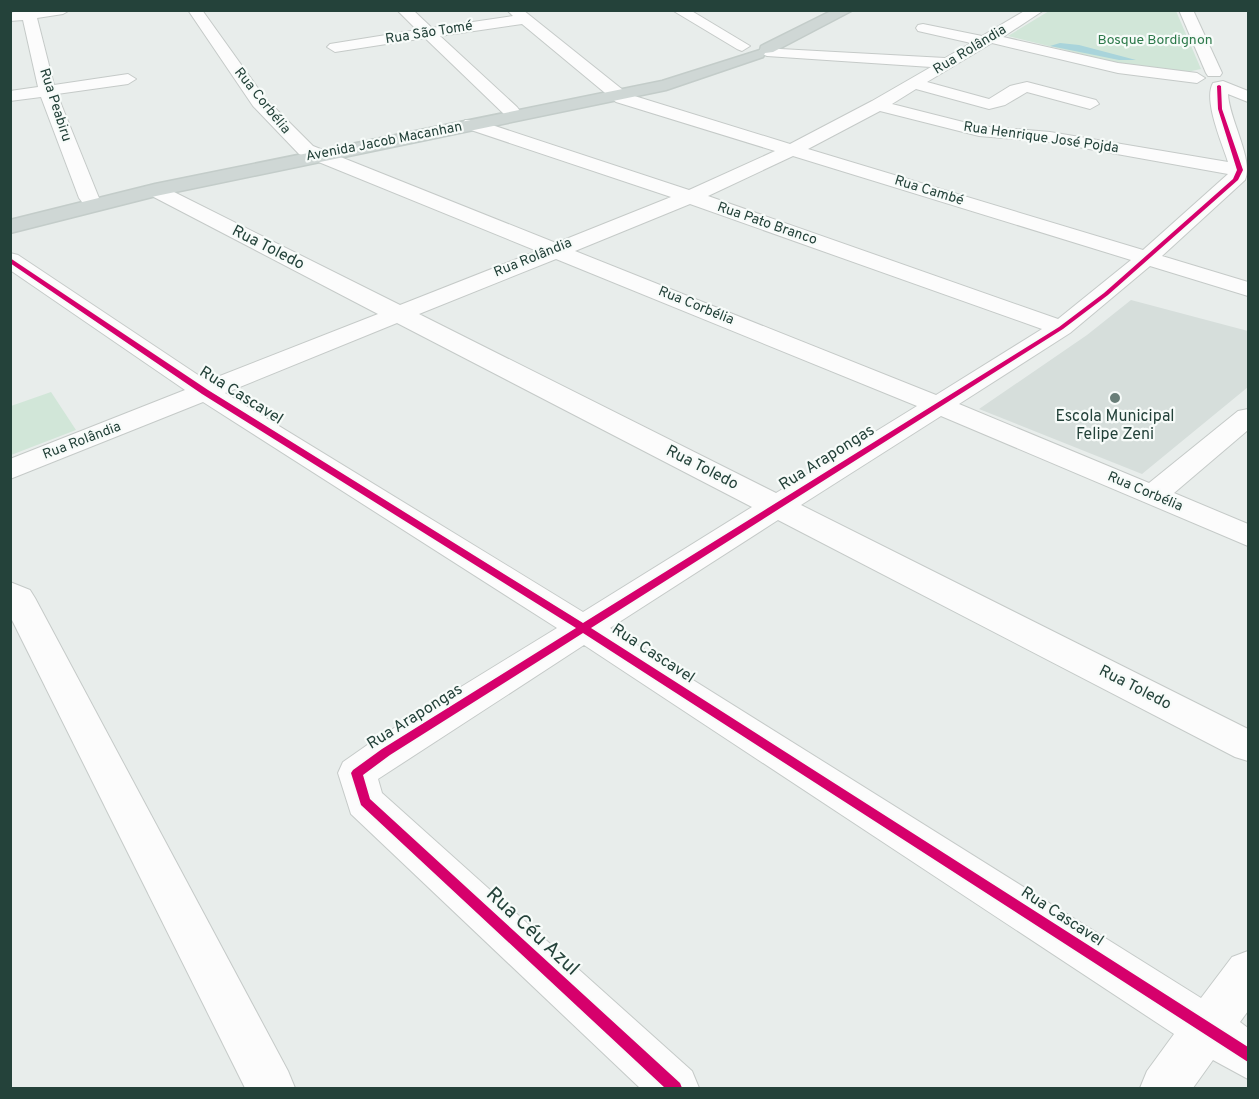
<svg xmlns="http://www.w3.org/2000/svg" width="1259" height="1099" viewBox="0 0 1259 1099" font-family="Overpass,sans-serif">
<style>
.built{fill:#d6dedb}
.green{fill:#d1e6d8}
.water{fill:#a9d4db}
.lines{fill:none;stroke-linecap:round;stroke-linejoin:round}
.minor-casing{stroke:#c5cac8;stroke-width:2}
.major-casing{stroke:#c3ccc9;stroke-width:3}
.minor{fill:#fcfcfc;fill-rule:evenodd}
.major{fill:#cfd7d5;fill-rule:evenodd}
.cycleway-casing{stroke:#f7fbf9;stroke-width:4}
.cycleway{fill:#d6006c;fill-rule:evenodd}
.poi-dot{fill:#697e78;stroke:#f7fbf9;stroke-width:2}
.labels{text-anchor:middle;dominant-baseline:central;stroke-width:4.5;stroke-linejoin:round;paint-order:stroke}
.far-street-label{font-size:14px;fill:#24423a;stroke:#f7fbf9}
.far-park-label{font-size:14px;fill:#2d7a4b;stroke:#f7fbf9}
.street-label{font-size:16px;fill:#24423a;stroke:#f7fbf9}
.poi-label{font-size:16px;fill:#24423a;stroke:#f7fbf9}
.near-street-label{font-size:20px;fill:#24423a;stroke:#f7fbf9}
</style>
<rect width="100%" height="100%" fill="#e8edeb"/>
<polygon class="built" points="1131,300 1248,331 1248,387 1142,474 979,409 1087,335"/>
<g class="green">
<polygon points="1049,11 1176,11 1201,69 1187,72 1134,67 1008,36"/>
<polygon points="51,392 76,430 11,455 11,406"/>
</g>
<polygon class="water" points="1060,43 1079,45 1136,60 1119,60 1050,46"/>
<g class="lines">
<defs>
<g id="minor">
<polygon points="21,10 70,10 63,14 37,18 54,85 128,74 136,79 128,84 57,94 99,198 96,202 82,202 79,198 41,97 10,101 10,91 38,87 23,20 10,21 10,13"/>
<path d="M 188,10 L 202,10 L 265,98 L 313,146 L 556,243 L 671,197 L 465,128 L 462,124 L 465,120 L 477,120 L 689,190 L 775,151 L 616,102 L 522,24 L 440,36 L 517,107 L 520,111 L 517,115 L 505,115 L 425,38 L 335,52 L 327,47 L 330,44 L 417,30 L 397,10 L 413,10 L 432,28 L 513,16 L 507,10 L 523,10 L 628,94 L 790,144 L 872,101 L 931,67 L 767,56 L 762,54 L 759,51 L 762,48 L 945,58 L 971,43 L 918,31 L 916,28 L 918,25 L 923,24 L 982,36 L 1026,10 L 1044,10 L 1003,37 L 1118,63 L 1197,73 L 1205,78 L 1197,83 L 1118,73 L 992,43 L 927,82 L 989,99 L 1010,86 L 1027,82 L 1096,100 L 1099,104 L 1090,109 L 1027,92 L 1005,105 L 989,109 L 916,89 L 892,104 L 979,126 L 1050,132 L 1228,162 C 1222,143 1203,100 1213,83 L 1223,81 L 1248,91 L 1248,102 L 1228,94 C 1229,119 1254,160 1245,180 L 1162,256 L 1248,282 L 1248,296 L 1150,266 L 1070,333 L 959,404 L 1149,483 L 1238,411 L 1248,409 L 1248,430 L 1174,493 L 1248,524 L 1248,546 L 941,416 L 801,505 L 1248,729 L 1248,761 L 1235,757 L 778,520 L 610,628 L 1201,998 L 1232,957 L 1248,951 L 1248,1011 L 1240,1022 L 1248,1028 L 1248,1079 L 1213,1060 L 1193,1088 L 1140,1088 L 1147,1071 L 1174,1034 L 584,645 L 378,779 L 382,793 L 692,1071 L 699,1088 L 640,1088 L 351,814 L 338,773 L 343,762 L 373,741 L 557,628 L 203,402 L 10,479 L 10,459 L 185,390 L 10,270 L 10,253 L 18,255 L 207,381 L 378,314 L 148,194 L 145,190 L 148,186 L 162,186 L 400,305 L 537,251 L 299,154 L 253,106 ZM 880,111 L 979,136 L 1050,142 L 1228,174 L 1143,250 L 808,149 ZM 793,156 L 1131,260 L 1058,319 L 708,196 ZM 690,204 L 1042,329 L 936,395 L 575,251 ZM 556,259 L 917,406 L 776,493 L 419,314 ZM 397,323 L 752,507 L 583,612 L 225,393 Z"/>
<polygon points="672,10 690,10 750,46 742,51 737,49"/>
<polygon points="1179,10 1193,10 1222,73 1220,76 1208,76 1206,73"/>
<polygon points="10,582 30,590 35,598 288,1071 295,1088 245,1088 10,616"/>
</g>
<polygon id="major" points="833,10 853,10 773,52 765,53 763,57 666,90 156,196 10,233 10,220 155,184 662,81 760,50 761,46"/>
</defs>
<use href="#minor" class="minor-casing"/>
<use href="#major" class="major-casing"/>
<use href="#minor" class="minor"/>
<use href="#major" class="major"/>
<defs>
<polygon id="cycleway" points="1219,85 1221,86 1222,109 1243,170 1238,180 1108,295 1063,329 591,628 1248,1047 1248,1062 583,633 390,755 363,775 370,799 680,1083 682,1088 665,1088 361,805 351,773 353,770 382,749 576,628 202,394 10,263 10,258 208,390 583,623 1059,327 1104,293 1233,179 1237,170 1218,109 1217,86"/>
</defs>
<use href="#cycleway" class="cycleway-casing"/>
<use href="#cycleway" class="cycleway"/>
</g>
<circle class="poi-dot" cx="1115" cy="398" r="6"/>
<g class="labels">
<g class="far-street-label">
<text transform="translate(429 33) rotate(-9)">Rua São Tomé</text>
<text transform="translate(970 50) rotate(-31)">Rua Rolândia</text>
<text transform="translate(262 101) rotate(51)">Rua Corbélia</text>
<text transform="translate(55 105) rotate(72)">Rua Peabiru</text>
<text transform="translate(1041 138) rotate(8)">Rua Henrique José Pojda</text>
<text transform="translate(384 142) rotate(-11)">Avenida Jacob Macanhan</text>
<text transform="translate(929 191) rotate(17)">Rua Cambé</text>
<text transform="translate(767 224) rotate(19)">Rua Pato Branco</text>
<text transform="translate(533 258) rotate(-22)">Rua Rolândia</text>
<text transform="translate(696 306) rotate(22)">Rua Corbélia</text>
<text transform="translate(82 441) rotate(-21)">Rua Rolândia</text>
<text transform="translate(1145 492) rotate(23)">Rua Corbélia</text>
</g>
<g class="far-park-label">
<text x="1155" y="40">Bosque Bordignon</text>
</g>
<g class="street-label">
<text transform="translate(268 248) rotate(27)">Rua Toledo</text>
<text transform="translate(241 396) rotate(32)">Rua Cascavel</text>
<text transform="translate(827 458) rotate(-32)">Rua Arapongas</text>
<text transform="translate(702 468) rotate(27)">Rua Toledo</text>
<text transform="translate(653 654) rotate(33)">Rua Cascavel</text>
<text transform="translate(1135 688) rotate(27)">Rua Toledo</text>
<text transform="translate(415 717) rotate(-32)">Rua Arapongas</text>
<text transform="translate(1062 917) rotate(33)">Rua Cascavel</text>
</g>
<g class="poi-label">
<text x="1115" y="417">Escola Municipal<tspan x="1115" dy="18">Felipe Zeni</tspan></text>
</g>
<g class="near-street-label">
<text transform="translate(532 932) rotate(43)">Rua Céu Azul</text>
</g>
</g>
<rect width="1259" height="1099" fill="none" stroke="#24423a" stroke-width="24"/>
</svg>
